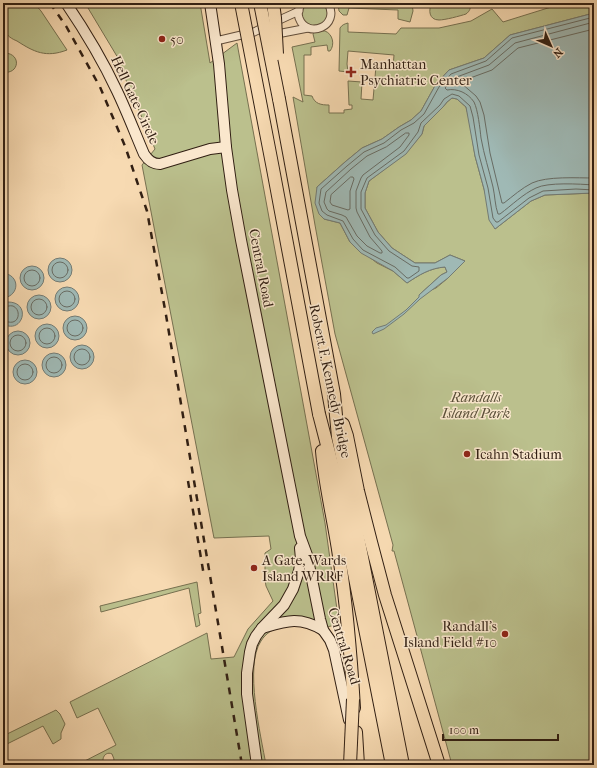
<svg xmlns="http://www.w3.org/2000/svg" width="597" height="768" viewBox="0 0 597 768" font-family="'IM FELL French Canon',serif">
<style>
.green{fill:#bbc08d;stroke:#767050}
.water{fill:#9fb9b5;stroke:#737b74}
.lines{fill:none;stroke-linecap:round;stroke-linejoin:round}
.shore{stroke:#686c64;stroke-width:1}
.street-casing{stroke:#624e3b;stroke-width:9}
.secondary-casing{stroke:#311f13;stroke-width:12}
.highway-casing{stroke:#311f13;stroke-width:14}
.street{stroke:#fae7cd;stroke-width:7}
.secondary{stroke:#fae7cd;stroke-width:10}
.highway{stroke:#f7dab2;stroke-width:12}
.rail{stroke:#311f13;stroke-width:2.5;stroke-dasharray:7 7;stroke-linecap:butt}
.highway-bridge-casing{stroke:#311f13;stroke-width:14;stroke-linecap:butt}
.highway-bridge{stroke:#f7dab2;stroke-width:12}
.poi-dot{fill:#8f2418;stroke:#fae7cd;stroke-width:1.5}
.labels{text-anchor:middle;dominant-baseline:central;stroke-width:3;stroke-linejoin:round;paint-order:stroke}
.poi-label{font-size:14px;fill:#311f13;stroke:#fae7cd;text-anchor:start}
.street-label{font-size:14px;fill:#311f13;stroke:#fae7cd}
.park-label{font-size:14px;font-style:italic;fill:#5a4f38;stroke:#fae7cd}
</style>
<rect width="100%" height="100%" fill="#f7dab2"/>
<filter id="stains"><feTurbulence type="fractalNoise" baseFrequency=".005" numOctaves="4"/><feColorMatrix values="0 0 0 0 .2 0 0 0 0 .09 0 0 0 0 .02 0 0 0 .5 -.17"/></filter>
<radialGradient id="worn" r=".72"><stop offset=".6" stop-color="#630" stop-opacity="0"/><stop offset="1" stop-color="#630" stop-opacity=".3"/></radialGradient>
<g class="green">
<path d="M 3,3 L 34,3 L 41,11 L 67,50 C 46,58 34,52 17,41 C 12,39 7,36 5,31 C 1,23 3,12 3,3 Z"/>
<path d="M 79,3 L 200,3 L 210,63 L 237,43 L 325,523 L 339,624 L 315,630 C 303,623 293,623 280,627 C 272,630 266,633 261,641 C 244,666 261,736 266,765 L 110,765 L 113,763 L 114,759 L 112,754 C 108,752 104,754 103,759 L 103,762 L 107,765 L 98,765 C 95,761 92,762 89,765 L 77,765 L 116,745 L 98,708 L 77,718 L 70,702 L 207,633 L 211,659 L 234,657 L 248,629 L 273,601 L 266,586 L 265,580 L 265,553 L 271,549 L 269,536 L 214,538 L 142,165 L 155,149 L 128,84 L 118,65 L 118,58 L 85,3 L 82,7 Z"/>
<path d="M 308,3 L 325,3 L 329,14 C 324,25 321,24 310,26 L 303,21 L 301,13 L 304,7 Z"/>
<polygon points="338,3 412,3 413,11 410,22 398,19 398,10 349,8 347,15 343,15 339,11"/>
<path d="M 432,3 L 470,3 C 471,8 470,11 466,14 C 460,16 445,20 439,20 C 429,20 428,10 432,3 Z"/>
<path d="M 564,3 L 594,3 L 594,13 L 510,35 L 484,58 L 449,70 L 436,84 L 421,111 L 411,120 L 399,127 L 382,139 L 362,148 L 345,162 L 317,187 L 324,219 L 340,223 L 350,242 L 377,263 L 393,271 L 407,283 C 419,275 430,268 445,267 L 447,272 L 441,275 L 419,295 L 436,288 L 448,278 L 465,261 L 450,255 L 435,263 L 415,263 L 392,248 L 378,232 L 365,208 L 365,193 L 369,181 L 406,153 L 422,134 L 424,126 L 443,107 L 447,102 L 452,98 L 457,99 L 466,107 L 469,118 L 475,156 L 495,229 L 531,201 L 545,195 L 594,193 L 594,765 L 452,765 L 394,551 L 392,551 L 393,545 L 335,334 L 315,225 L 293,97 L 303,102 L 292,47 L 315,42 L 313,34 L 314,32 C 318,32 321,30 325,31 C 333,34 335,45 330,51 L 328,51 L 327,45 L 311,47 L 311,55 L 304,55 L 304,95 L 312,96 C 315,104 321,105 329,105 L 329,113 L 344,113 L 344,110 L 352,109 L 352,105 L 349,105 L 348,81 L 362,82 L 361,99 L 373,100 L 376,66 L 393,68 L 394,55 L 348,51 L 347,64 L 348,72 L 339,71 L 340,28 C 342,25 344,24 348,23 L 348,32 L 396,34 L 401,28 L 439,28 L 471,21 L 492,9 L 503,22 Z"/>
<path d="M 5,53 C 22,54 19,75 3,72 L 3,54 Z"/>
<polygon points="197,582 201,613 198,614 200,625 196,627 189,588 101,612 100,606"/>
<polygon points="56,710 60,714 65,724 61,733 61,739 53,744 43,726 3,746 3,736"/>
</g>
<g class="water">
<path d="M 594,13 L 594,193 L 545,195 L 531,201 L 495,229 L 489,220 L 484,189 L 475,156 L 466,107 L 457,99 L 452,98 L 447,102 L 443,107 L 424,126 L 422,134 L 406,154 L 369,181 L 365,193 L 365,208 L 378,232 L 392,248 L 415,263 L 435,263 L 450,255 L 465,261 L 448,278 L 420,299 L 404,314 L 384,329 L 373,334 L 372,332 L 376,328 L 386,325 L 406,310 L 419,297 L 419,295 L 441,275 L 447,272 L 445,267 C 430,268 419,275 407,283 L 393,271 L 361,253 L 350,242 L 340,223 L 324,219 L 319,214 L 315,203 L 317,187 L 345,162 L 362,148 L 382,139 L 399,127 L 411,120 L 421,111 L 436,84 L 449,70 L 484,58 L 510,35 Z"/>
<circle cx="60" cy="270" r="12"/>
<circle cx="32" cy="278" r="12"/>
<path d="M 3,273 C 20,275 20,295 4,298 Z"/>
<circle cx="67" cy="299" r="12"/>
<circle cx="39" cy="307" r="12"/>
<path d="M 8,302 C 32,302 23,335 3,324 L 3,305 Z"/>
<circle cx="75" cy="328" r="12"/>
<circle cx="47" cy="336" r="12"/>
<circle cx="18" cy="343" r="12"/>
<circle cx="82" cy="357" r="12"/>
<circle cx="54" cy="365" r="12"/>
<circle cx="25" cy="372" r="12"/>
</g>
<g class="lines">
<g class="shore">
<polyline points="594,17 512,38 486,61 451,74 439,87 424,114 414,123 401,130 384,143 364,152 347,166 321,189 319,203 322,211 327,215 343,221 353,239 363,250 395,267 407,278 409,278 419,271 419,267 412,266 389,251 375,235 361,209 361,192 367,178 404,151 418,132 421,123 440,105 444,99 452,94 459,96 470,106 473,117 479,155 488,188 493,218 496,222 498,222 529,198 543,191 576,189 594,190"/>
<path d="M 594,22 L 515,43 L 489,65 L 454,78 L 445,88 L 447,90 C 457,88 468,93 474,102 C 478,110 480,129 481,138 C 484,155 489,170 493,187 C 495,196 495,206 498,214 L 500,214 C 512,205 523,194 536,188 C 548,182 579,184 594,185"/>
<path d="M 594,29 L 518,48 L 492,70 L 462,81 L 461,83 L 476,96 L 480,102 L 484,115 L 490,153 L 502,203 L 504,203 C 513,196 522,188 532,183 C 547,176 577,178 594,178"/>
<polygon points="406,133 409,133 409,135 400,147 363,175 361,178 356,191 356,208 357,212 370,237 382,251 382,253 380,253 367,246 357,236 346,217 342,215 329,211 327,209 324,202 326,192 351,169 367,156 386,147"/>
<polygon points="351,177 353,177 354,179 350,191 350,209 348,210 332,205 330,202 331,195"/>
<circle cx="60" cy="270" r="8"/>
<circle cx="32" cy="278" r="8"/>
<circle cx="67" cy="299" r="8"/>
<circle cx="39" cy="307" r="8"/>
<path d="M 3,307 C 6,307 10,305 13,306 C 20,309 20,320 13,322 C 10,323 6,321 3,321"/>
<circle cx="75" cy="328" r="8"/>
<circle cx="47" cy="336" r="8"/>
<circle cx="18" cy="343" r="8"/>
<circle cx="82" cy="357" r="8"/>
<circle cx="54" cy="365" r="8"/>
<circle cx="25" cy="372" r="8"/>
</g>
<defs>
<g id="street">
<path d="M 302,3 C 299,8 297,12 299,18 C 307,40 341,26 328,3"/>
<polyline points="272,34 277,34 308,28"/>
<polyline points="216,41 254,32 275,22 299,11"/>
</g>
<g id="secondary">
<path d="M 66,3 C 85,31 103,61 117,91 C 127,112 135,133 144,154 C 148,160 152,164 160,164 L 210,149 L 226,147"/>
<polyline points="210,3 219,64 226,147 232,190 241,240 300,536 307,555 320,619 323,630 330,640 334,650 349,720"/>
<path d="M 262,628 C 286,621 299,616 323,630"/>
<polyline points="257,765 247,694 247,673 250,652 252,644 256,636 262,628 284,605 293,589 299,571 301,559 300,548"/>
</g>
<g id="highway">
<polyline points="279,99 334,394 338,437 344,466 403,765"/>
<polyline points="319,414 334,472 392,765"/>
<polyline points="343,424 347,436 358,491 371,542 385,595 439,765"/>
<path d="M 322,451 C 325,486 334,521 339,556 C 347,607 351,657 354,708"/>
<polyline points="356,732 358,765"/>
</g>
</defs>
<use href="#street" class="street-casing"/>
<use href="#secondary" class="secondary-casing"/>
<use href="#highway" class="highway-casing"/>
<use href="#street" class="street"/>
<use href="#secondary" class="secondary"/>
<use href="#highway" class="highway"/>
<g class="rail">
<polyline points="50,3 66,26 100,87 125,146 147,211 166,315 242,765"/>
<polyline points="188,481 204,576"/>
</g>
<defs>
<g id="highway-bridge">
<polyline points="241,3 273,169 319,414"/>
<polyline points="260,3 279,99"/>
<polyline points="273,3 275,18 277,54"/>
<polyline points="350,765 353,699"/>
</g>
</defs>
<use href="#highway-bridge" class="highway-bridge-casing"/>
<use href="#highway-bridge" class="highway-bridge"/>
</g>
<g class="poi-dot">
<circle cx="162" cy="39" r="4"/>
<path d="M349 66h4v4h4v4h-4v4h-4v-4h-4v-4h4z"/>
<circle cx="467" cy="454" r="4"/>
<circle cx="254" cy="568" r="4"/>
<circle cx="505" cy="634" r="4"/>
</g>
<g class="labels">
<g class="poi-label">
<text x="170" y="39">50</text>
<text x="360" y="64">Manhattan<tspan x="360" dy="16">Psychiatric Center</tspan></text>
<text x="475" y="454">Icahn Stadium</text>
<text x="262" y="560">A Gate, Wards<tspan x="262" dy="16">Island WRRF</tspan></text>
<text x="497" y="626" text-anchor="end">Randall's<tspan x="497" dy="16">Island Field #10</tspan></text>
</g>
<g class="street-label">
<text transform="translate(135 100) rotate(65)">Hell Gate Circle</text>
<text transform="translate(261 268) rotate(79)">Central Road</text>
<text transform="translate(330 381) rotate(78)">Robert F. Kennedy Bridge</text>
<text transform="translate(344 646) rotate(73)">Central Road</text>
</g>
<g class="park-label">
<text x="476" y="397">Randalls<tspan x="476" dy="16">Island Park</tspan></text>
</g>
</g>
<rect width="597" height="768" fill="none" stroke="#f7dab2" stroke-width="16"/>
<rect x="4" y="4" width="589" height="760" fill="none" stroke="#311f13" stroke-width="2"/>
<rect x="8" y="8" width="581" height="752" fill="none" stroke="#311f13"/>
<g transform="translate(551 46) rotate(135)" stroke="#fae7cd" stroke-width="3" paint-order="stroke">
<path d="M0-3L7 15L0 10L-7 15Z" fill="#311f13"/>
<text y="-6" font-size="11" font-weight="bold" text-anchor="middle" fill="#311f13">N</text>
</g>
<path d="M443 734v6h115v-6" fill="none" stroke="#311f13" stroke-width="2"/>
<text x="449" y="734" font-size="12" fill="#311f13" stroke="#fae7cd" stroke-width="3" paint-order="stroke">100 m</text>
<rect width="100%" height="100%" filter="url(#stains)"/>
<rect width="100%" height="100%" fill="url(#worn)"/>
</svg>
